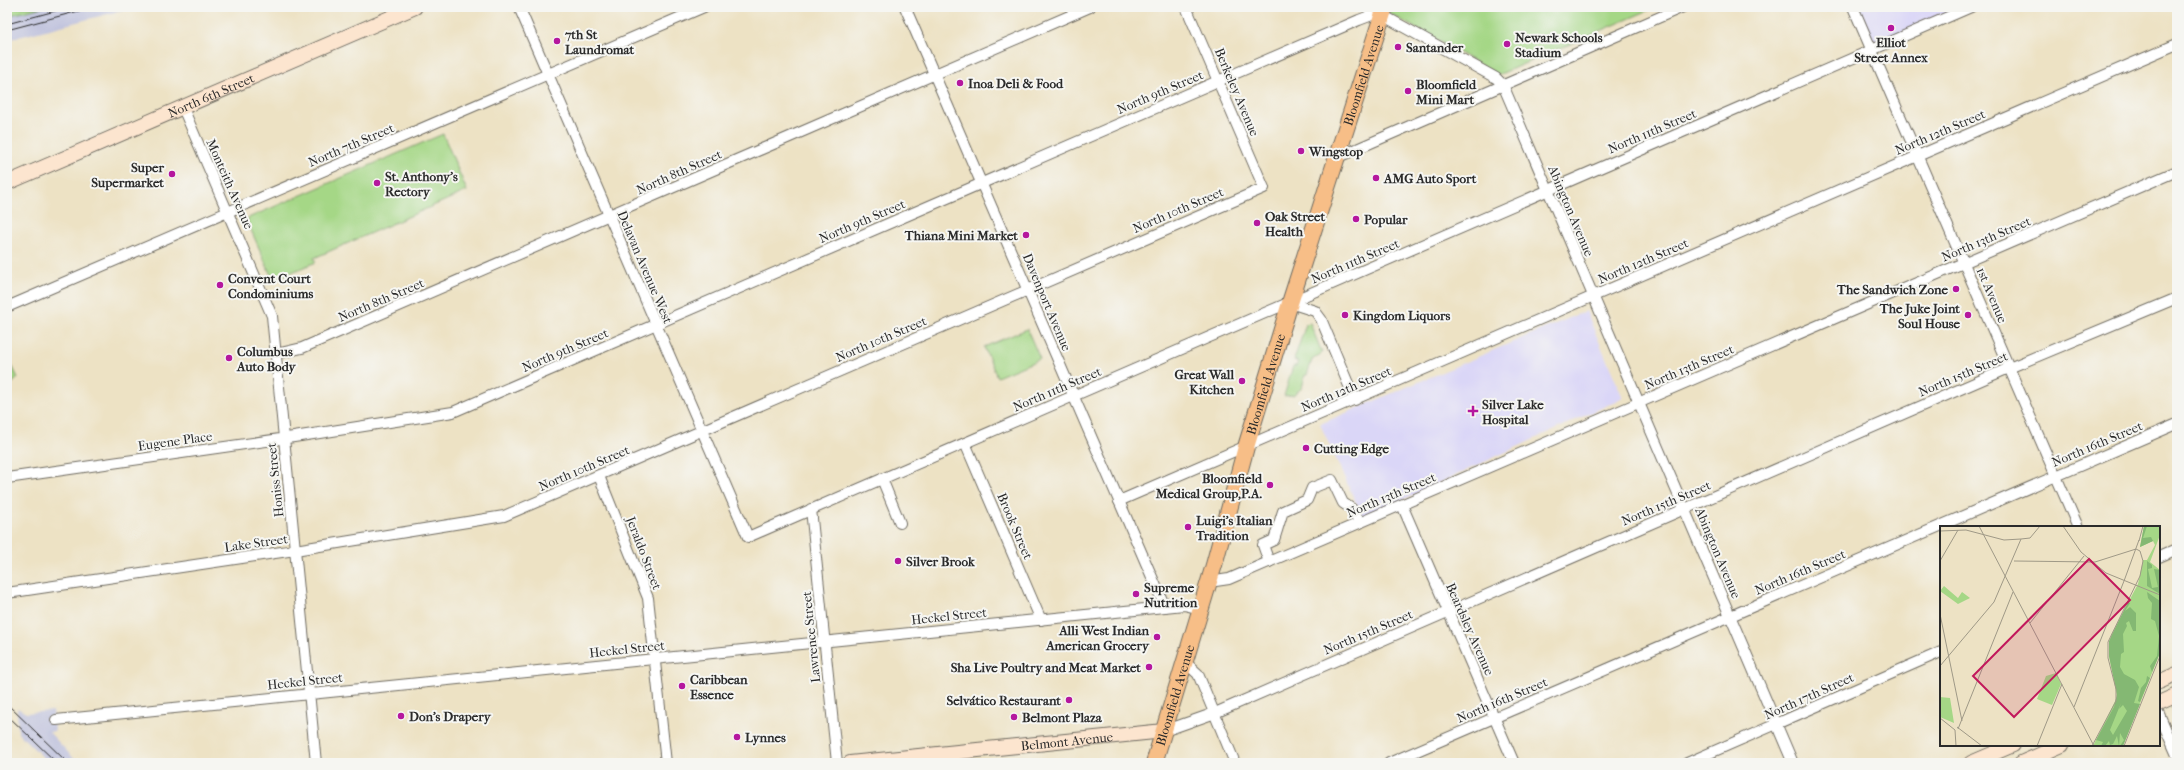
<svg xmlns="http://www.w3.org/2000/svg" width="2184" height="770" viewBox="0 0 2184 770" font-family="'IM FELL French Canon',serif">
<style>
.built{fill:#dad6f7}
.industrial{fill:#c0c2dd}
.green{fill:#a5d786;stroke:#688158}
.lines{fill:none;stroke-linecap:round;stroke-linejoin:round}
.street-casing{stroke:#6f6b61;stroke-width:12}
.secondary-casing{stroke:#6f6b61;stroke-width:16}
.primary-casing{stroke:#6f6b61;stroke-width:18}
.street{stroke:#fff;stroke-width:10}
.secondary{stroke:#fce5cf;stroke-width:14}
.primary{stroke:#f7be87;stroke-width:16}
.tram{stroke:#2b2b2b;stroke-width:1}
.poi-dot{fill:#b5179e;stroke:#f6f6f2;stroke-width:1.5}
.labels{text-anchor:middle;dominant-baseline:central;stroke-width:4;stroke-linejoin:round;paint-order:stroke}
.poi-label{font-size:13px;font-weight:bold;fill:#2b2b2b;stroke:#f6f6f2;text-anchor:start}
.street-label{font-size:13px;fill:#2b2b2b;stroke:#f6f6f2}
.inset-road{fill:none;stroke:#9f9987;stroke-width:1}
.view{fill:#c2185b;fill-opacity:0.15;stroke:#c2185b;stroke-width:2}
.inset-edge{fill:none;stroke:#2b2b2b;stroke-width:2}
</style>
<rect width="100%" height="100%" fill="#f6f6f2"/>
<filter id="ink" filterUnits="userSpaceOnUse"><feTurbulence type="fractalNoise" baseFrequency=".025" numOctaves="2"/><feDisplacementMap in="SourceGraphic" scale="8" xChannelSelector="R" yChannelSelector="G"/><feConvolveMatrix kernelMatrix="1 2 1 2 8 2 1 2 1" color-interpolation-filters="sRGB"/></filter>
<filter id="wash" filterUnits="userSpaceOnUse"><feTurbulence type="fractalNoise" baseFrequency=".012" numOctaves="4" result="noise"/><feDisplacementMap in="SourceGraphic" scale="16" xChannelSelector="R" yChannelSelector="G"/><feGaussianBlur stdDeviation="0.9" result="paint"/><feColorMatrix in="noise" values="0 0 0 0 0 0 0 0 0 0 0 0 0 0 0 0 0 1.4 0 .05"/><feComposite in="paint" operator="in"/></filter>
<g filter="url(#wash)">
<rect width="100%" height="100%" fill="#ede2c4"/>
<g class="built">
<polygon points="1854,7 1966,7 1871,49"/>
<polygon points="1586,311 1623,398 1363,518 1320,424"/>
</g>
<g class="industrial">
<polygon points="43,7 135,7 7,40 7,16"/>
<polygon points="17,708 26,713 53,711 55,731 49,732 78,763 49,763 18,733"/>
</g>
<g class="green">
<polygon points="7,7 43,7 7,16"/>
<polygon points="1389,7 1656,7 1498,75 1387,12"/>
<polygon points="443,134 467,191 314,258 316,262 273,280 247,221 248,218"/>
<polygon points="1310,323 1322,353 1312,360 1307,375 1305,375 1302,388 1293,395 1284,396 1293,366 1296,366 1298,362 1294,360 1306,324"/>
<polygon points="1027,329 1040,359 997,377 984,347"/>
<polygon points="7,355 18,378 7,388"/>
</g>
</g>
<g filter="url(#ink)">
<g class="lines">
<defs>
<g id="street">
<polyline points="519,7 748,537 1971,7"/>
<polyline points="905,7 1165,607"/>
<polyline points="1853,7 2078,527"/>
<polyline points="183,108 272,316 316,763"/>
<polyline points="1336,158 1683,7"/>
<polyline points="1290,303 1315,311 1321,319 1355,400"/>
<polyline points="7,307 704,7"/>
<polyline points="276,354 302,348 1090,7"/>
<polyline points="965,443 1041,620"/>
<polyline points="599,476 648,598 666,763"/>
<polyline points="7,478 294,437 453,412 1359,20 1372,15 1382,15 1496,78 1503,85 1793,763"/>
<polyline points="882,479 900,523"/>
<polyline points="1119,501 2177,44"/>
<polyline points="1402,505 1514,763"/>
<polyline points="811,509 837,763"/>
<polyline points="2159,557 2177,549"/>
<polyline points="1269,562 1263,545 1274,540 1283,511 1307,500 1312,488 1332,480 1343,503 1352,509 1360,523"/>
<polyline points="1209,582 1229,579 2177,171"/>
<polyline points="7,593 295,550 504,516 1264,188 1186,7"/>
<polyline points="1185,662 1198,674 1235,763"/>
<polyline points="2159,714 2177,755"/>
<polyline points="56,720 1184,605 1201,609"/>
<polyline points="1164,731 1215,713 2009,368 2177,298"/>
<polyline points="1389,763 2177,424"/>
<polyline points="1687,763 1941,652"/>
</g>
<g id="secondary">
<path id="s1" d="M 7,183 L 415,7"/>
<polyline points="2159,682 2177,674"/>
<polyline points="2159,703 2177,695"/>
<path id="s2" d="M 850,763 L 1164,731"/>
<polyline points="1971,763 2013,745"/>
<polyline points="2021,763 2062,745"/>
</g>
<g id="primary">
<path id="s3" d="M 1154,763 L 1214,565 L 1246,447 L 1290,303 L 1385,7"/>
</g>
</defs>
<use href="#street" class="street-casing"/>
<use href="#secondary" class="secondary-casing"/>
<use href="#primary" class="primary-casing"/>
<use href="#street" class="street"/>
<use href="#secondary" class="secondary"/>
<use href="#primary" class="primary"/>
<g class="tram">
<polyline points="7,24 70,7"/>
<polyline points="7,30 94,7"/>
<polyline points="7,704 68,763"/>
<polyline points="7,715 57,763"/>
</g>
</g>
</g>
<g class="poi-dot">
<circle cx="1891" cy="28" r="4"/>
<circle cx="557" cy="41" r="4"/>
<circle cx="1507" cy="44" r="4"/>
<circle cx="1398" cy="47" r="4"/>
<circle cx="960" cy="83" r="4"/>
<circle cx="1408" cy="91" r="4"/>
<circle cx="1301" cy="151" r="4"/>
<circle cx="172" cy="174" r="4"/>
<circle cx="1376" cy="178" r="4"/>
<circle cx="377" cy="183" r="4"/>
<circle cx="1356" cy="219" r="4"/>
<circle cx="1257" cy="223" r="4"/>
<circle cx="1026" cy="235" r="4"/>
<circle cx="220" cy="285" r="4"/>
<circle cx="1956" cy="289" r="4"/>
<circle cx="1345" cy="315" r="4"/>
<circle cx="1968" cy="315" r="4"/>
<circle cx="229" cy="358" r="4"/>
<circle cx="1242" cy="381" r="4"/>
<path d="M1471 405h4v4h4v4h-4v4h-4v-4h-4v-4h4z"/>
<circle cx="1306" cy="448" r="4"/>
<circle cx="1270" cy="485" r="4"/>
<circle cx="1188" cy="527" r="4"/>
<circle cx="898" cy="561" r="4"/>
<circle cx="1136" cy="594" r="4"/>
<circle cx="1157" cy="637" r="4"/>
<circle cx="1149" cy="667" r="4"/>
<circle cx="682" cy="686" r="4"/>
<circle cx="1069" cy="700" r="4"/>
<circle cx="401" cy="716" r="4"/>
<circle cx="1014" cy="717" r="4"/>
<circle cx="737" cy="737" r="4"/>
</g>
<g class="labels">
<g class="poi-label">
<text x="565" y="34">7th St<tspan x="565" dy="15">Laundromat</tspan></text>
<text x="1515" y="37">Newark Schools<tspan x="1515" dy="15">Stadium</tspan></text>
<text x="1891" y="42" text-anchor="middle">Elliot<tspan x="1891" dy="15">Street Annex</tspan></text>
<text x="1406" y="47">Santander</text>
<text x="968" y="83">Inoa Deli &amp; Food</text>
<text x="1416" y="84">Bloomfield<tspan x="1416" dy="15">Mini Mart</tspan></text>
<text x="1309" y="151">Wingstop</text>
<text x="164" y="167" text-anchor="end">Super<tspan x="164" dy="15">Supermarket</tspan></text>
<text x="385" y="176">St. Anthony's<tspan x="385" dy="15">Rectory</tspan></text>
<text x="1384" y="178">AMG Auto Sport</text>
<text x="1265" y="216">Oak Street<tspan x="1265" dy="15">Health</tspan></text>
<text x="1364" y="219">Popular</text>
<text x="1018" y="235" text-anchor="end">Thiana Mini Market</text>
<text x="228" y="278">Convent Court<tspan x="228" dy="15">Condominiums</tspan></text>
<text x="1948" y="289" text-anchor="end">The Sandwich Zone</text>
<text x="1960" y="308" text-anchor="end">The Juke Joint<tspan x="1960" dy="15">Soul House</tspan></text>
<text x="1353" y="315">Kingdom Liquors</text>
<text x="237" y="351">Columbus<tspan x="237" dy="15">Auto Body</tspan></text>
<text x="1234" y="374" text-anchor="end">Great Wall<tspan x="1234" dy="15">Kitchen</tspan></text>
<text x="1482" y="404">Silver Lake<tspan x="1482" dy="15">Hospital</tspan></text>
<text x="1314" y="448">Cutting Edge</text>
<text x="1262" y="478" text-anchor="end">Bloomfield<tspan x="1262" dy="15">Medical Group,P.A.</tspan></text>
<text x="1196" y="520">Luigi's Italian<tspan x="1196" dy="15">Tradition</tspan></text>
<text x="906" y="561">Silver Brook</text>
<text x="1144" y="587">Supreme<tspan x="1144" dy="15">Nutrition</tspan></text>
<text x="1149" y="630" text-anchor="end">Alli West Indian<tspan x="1149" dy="15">American Grocery</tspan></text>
<text x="1141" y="667" text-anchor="end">Sha Live Poultry and Meat Market</text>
<text x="690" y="679">Caribbean<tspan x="690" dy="15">Essence</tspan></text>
<text x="1061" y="700" text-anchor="end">Selvático Restaurant</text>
<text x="409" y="716">Don's Drapery</text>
<text x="1022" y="717">Belmont Plaza</text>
<text x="745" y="737">Lynnes</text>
</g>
<g class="street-label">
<text stroke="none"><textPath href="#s3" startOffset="719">Bloomfield Avenue</textPath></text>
<text transform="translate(1160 92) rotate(-23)">North 9th Street</text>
<text transform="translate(1237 92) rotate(67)">Berkeley Avenue</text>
<text stroke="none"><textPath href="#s1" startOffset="222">North 6th Street</textPath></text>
<text transform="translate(1652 131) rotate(-23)">North 11th Street</text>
<text transform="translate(1940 132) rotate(-23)">North 12th Street</text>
<text transform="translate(351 145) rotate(-23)">North 7th Street</text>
<text transform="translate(679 172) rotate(-24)">North 8th Street</text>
<text transform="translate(230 184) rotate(66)">Monteith Avenue</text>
<text transform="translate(1178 210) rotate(-23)">North 10th Street</text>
<text transform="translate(1571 211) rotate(67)">Abington Avenue</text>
<text transform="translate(862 221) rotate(-23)">North 9th Street</text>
<text transform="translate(1986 239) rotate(-23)">North 13th Street</text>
<text transform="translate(1355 261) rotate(-23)">North 11th Street</text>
<text transform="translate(1643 261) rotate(-23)">North 12th Street</text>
<text transform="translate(645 267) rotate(67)">Delavan Avenue West</text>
<text transform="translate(1992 295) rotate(67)">1st Avenue</text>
<text transform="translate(381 300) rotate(-23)">North 8th Street</text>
<text transform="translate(1047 302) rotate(67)">Davenport Avenue</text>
<text transform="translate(881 339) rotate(-23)">North 10th Street</text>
<text transform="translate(565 350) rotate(-23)">North 9th Street</text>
<text transform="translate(1689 367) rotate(-23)">North 13th Street</text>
<text transform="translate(1963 374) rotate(-23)">North 15th Street</text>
<text stroke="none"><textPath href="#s3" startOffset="395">Bloomfield Avenue</textPath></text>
<text transform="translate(1057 389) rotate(-23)">North 11th Street</text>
<text transform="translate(1346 389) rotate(-23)">North 12th Street</text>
<text transform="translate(175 441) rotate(-8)">Eugene Place</text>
<text transform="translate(2097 444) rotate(-23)">North 16th Street</text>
<text transform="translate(584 468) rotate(-23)">North 10th Street</text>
<text transform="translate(275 480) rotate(-96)">Honiss Street</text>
<text transform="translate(1391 495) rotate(-23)">North 13th Street</text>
<text transform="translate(1666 503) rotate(-23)">North 15th Street</text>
<text transform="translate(1015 526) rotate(67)">Brook Street</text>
<text transform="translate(256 543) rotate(-8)">Lake Street</text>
<text transform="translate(644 553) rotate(69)">Jeraldo Street</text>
<text transform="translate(1718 553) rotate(67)">Abington Avenue</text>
<text transform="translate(1800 572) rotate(-23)">North 16th Street</text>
<text transform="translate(949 616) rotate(-6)">Heckel Street</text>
<text transform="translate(1470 629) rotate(66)">Beardsley Avenue</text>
<text transform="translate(1368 632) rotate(-23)">North 15th Street</text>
<text transform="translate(811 637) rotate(-96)">Lawrence Street</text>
<text transform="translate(627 649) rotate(-6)">Heckel Street</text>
<text transform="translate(305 681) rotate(-6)">Heckel Street</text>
<text stroke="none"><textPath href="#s3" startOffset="71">Bloomfield Avenue</textPath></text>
<text transform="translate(1809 696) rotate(-24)">North 17th Street</text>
<text transform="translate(1502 700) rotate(-23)">North 16th Street</text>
<text stroke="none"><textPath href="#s2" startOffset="218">Belmont Avenue</textPath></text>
</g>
</g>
<g transform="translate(1940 526)">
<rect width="220" height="220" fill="#ede2c4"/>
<path d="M 204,0 L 220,0 L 220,9 L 210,36 L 220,44 L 220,127 L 183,220 L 153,220 L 177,171 L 169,130 L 171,109 L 198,58 L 203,34 L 207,34 L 215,19 L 213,15 L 200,21 ZM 4,60 L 18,72 L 22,66 L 30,72 L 18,78 L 0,65 ZM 116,147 L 121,158 L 112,179 L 97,173 L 106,150 ZM 0,171 L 10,172 L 14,197 L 0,191 Z" fill="#a5d786"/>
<path d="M 204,0 L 207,0 L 203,12 L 211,11 L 213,15 L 200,21 ZM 207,35 L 212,39 L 212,42 L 208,43 L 212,62 L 218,61 L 214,43 L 220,44 L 220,68 L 207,60 ZM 207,66 L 220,75 L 220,127 L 212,146 L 210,140 L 217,130 L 219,110 L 215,95 L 211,93 L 212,77 L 208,72 ZM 188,76 L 190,77 L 185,85 L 190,81 L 196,87 L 196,105 L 193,105 L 189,95 L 186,97 L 187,100 L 183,108 L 184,126 L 181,128 L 180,141 L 184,148 L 195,154 L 199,161 L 194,177 L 200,178 L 183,220 L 180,220 L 184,214 L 180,207 L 179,220 L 177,210 L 173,218 L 170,219 L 169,215 L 165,220 L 161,220 L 163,216 L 156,214 L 174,181 L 177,168 L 169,130 L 169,115 ZM 181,177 L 179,183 L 183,179 L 187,185 L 173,209 L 170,204 ZM 207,150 L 210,152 L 200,176 L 198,175 L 201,162 L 206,156 Z" fill="#84b873" fill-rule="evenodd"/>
<path class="inset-road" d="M 39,0 L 154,220M 123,0 L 141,26 L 166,47 L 220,69M 0,5 L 26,4 L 64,14 L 81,13M 199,15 L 203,0M 0,35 L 18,4M 74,35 L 155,36 L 196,23 L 200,25 L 203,35 L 200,50 L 168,116 L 168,132 L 176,163 L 176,175 L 152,220M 184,55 L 199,14M 0,88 L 22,195M 90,97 L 144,30M 0,140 L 54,76 L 81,13 L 90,12 L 100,0M 134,181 L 184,55M 0,192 L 15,204M 17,201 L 42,220M 18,203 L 73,66M 15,204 L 16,220M 97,220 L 122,158M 184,220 L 220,130"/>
<path class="view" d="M 149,33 L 190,74 L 74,191 L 33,150 Z"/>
<rect width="220" height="220" class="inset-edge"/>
</g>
<rect width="2184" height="770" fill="none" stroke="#f6f6f2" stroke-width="24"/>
</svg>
